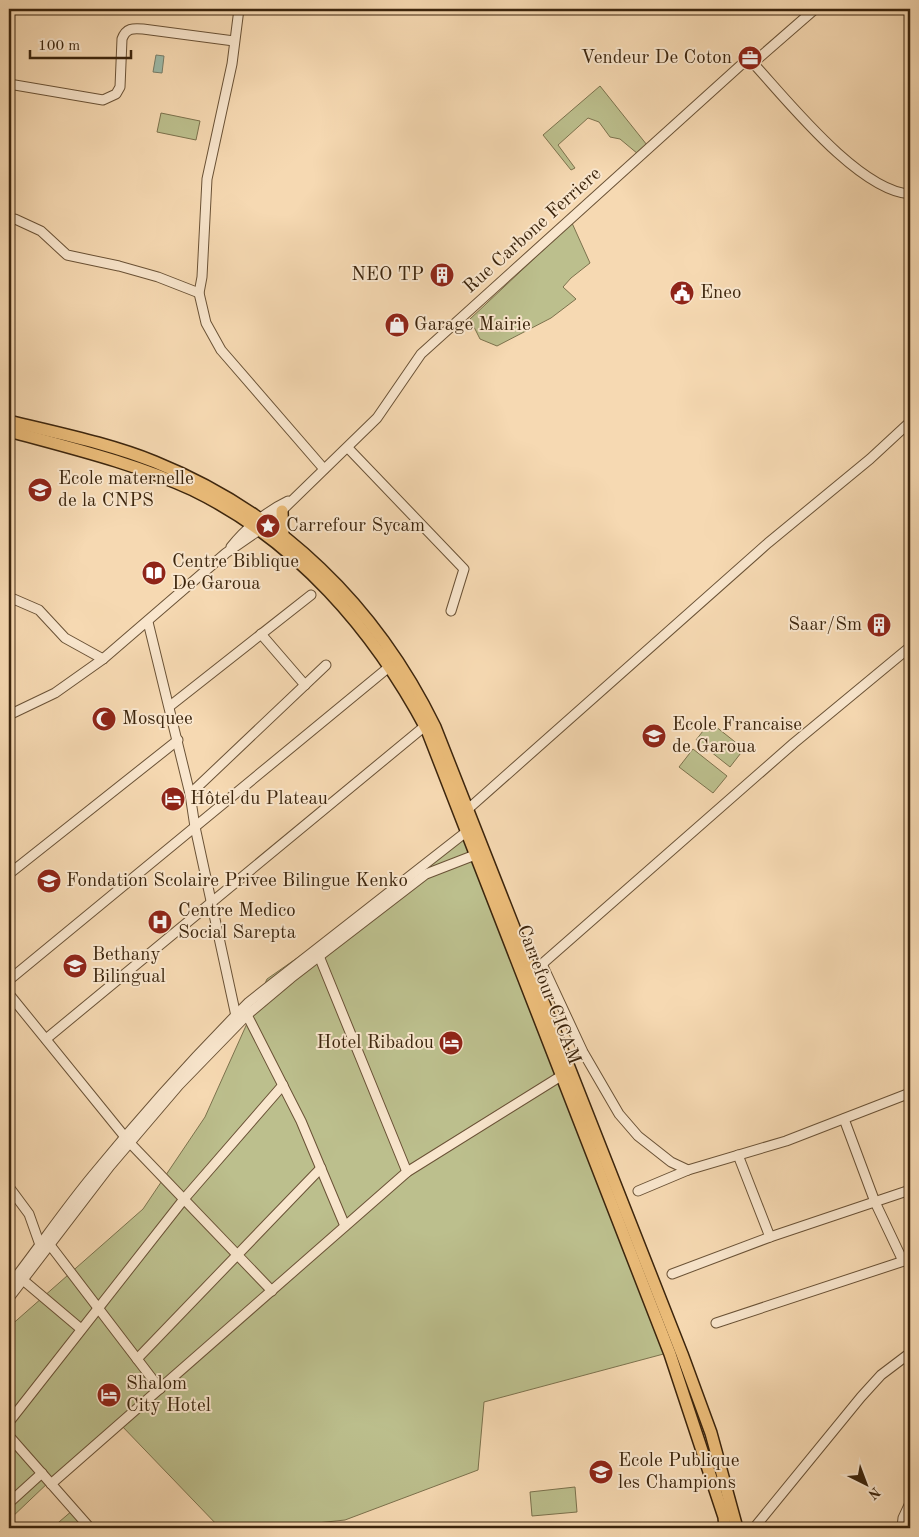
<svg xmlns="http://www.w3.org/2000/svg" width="919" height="1537" viewBox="0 0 919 1537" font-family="'Old Standard TT',serif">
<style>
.green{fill:#bcbf8d;stroke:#7c724d}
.water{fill:#9dbaa9;stroke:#767e6b}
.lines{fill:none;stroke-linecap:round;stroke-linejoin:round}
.minor-casing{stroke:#6a5236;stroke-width:11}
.major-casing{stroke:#3c250d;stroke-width:14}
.minor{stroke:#f9e6cd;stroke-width:9}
.major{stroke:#ebbc79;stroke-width:11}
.labels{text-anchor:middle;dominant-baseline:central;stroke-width:4;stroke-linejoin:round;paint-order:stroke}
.poi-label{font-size:19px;fill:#3c250d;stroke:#f9e6cd;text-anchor:start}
.street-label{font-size:19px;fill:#3c250d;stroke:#f9e6cd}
</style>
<rect width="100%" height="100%" fill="#f6d9b2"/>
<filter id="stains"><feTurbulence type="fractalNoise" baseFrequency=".004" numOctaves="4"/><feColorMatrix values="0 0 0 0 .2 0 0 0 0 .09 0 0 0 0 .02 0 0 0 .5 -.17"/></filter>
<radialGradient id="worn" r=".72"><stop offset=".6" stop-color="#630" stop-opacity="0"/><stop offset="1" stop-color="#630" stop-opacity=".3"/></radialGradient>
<g class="green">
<polygon points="600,86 647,145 638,154 620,139 610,137 599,122 588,118 558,145 575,168 571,170 543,135"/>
<polygon points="161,113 200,121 196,140 157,132"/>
<polygon points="572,223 590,263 571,278 563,287 576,299 551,318 497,346 480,339 470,319"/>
<polygon points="710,722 744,749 730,767 696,740"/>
<polygon points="693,749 727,776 713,793 679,767"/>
<polygon points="466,827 671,1352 484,1402 478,1470 345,1520 270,1528 220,1528 120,1424 51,1480 9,1520 9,1327 143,1209 205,1117 267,979 373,905"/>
<polygon points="575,1487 577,1512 532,1516 530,1492"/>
<polygon points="73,1510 88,1528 52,1528"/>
</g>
<polygon class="water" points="156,55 164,56 162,73 153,72"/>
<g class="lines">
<defs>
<g id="minor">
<polyline points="239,9 232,64 207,179 202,277 199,293 206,323 221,350 324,469"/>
<path d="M 753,63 C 787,100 859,191 910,194"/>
<path d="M 9,84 L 103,100 L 116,94 L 120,87 L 122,39 C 126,28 133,28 143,29 L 234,41"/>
<polyline points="15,219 41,231 67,255 119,266 158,277 199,293"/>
<polyline points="348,448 464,569 451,611"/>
<path d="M 231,547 C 245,529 267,511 288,501"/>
<polyline points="9,597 39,610 65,638 103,659"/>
<polyline points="148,622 190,794 195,827 236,1016"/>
<polyline points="261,634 305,685"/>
<polyline points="170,706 311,595"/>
<polyline points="9,715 55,693 103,659 226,553 268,524 377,418 421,354 742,64 753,63 815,9"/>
<polyline points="190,794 326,665"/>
<polyline points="467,810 768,543 870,459 910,422"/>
<polyline points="9,874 178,740"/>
<polyline points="319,956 407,1172"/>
<polyline points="542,964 583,1052 619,1114 638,1136 671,1162 688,1170"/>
<polyline points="529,969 542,964 794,743 910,647"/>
<polyline points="9,980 389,667"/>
<polyline points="9,994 125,1137"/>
<polyline points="247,1015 301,1121 345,1226"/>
<polyline points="46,1039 425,726"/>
<polyline points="844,1119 875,1202 903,1261"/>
<polyline points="130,1143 272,1291"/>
<polyline points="738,1155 770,1237"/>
<polyline points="9,1187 29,1214 40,1245"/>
<polyline points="638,1191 688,1170 786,1141 910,1093"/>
<polyline points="50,1245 160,1389"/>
<polyline points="672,1274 770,1237 910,1190"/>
<polyline points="23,1280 81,1329"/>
<path d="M 9,1286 C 38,1249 64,1210 94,1174 C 143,1114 194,1057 249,1002 L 466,832"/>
<polyline points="9,1298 110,1166 179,1085 247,1015 291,978 426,874 475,855"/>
<polyline points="716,1323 910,1259"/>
<polyline points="137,1359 321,1168"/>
<polyline points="9,1422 184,1199 283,1085"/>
<polyline points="9,1436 90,1528"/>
<polyline points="51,1484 407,1172 561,1076"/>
<polyline points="9,1503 42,1473"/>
<polyline points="754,1528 861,1397 881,1375 910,1353"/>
<polyline points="902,1528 903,1518 910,1503"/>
</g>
<g id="major">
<path d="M 9,421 C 57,433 108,443 155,462 C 281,513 376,606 435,727 L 682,1354 L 711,1433 L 737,1528"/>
<path d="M 9,431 C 71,448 134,463 193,490 C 296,540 374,630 427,730 L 670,1354 L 724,1517 L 725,1528"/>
<polyline points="282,511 283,537"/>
</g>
</defs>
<use href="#minor" class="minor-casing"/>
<use href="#major" class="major-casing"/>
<use href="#minor" class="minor"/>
<use href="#major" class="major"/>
</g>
<defs>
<symbol id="office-disc" viewBox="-11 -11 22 22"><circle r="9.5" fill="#8f2418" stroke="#f9e6cd"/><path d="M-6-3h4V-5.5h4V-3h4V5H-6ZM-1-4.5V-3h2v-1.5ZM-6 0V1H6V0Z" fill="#fff"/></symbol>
<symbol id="building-disc" viewBox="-11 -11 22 22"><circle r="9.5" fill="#8f2418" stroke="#f9e6cd"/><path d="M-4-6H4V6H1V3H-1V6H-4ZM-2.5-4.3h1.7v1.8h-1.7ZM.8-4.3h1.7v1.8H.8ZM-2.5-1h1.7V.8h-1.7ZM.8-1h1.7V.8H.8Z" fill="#fff"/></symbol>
<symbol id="civic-disc" viewBox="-11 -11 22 22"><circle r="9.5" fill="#8f2418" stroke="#f9e6cd"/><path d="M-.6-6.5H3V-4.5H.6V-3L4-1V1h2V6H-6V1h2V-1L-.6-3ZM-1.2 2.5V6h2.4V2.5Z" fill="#fff"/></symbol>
<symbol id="shop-disc" viewBox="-11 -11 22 22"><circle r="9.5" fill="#8f2418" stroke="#f9e6cd"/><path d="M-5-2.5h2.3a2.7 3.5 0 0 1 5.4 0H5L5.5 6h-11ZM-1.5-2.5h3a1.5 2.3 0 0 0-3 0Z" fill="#fff"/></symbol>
<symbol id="school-disc" viewBox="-11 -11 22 22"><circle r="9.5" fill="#8f2418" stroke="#f9e6cd"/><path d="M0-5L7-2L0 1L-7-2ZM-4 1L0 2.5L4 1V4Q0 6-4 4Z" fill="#fff"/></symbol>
<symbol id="sight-disc" viewBox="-11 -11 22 22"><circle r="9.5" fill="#8f2418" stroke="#f9e6cd"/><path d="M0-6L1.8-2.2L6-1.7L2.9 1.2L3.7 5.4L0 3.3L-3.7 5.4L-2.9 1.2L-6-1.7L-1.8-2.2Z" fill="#fff"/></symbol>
<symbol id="library-disc" viewBox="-11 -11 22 22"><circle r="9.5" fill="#8f2418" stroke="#f9e6cd"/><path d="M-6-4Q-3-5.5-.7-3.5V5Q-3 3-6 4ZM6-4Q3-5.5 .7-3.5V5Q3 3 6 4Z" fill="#fff"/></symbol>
<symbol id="mosque-disc" viewBox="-11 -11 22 22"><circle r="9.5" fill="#8f2418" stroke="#f9e6cd"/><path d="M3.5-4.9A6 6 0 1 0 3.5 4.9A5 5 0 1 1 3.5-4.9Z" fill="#fff"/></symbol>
<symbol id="hotel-disc" viewBox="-11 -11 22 22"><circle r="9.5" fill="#8f2418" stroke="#f9e6cd"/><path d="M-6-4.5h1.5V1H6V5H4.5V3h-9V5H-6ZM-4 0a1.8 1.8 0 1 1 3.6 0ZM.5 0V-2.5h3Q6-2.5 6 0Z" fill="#fff"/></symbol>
<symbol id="hospital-disc" viewBox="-11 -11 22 22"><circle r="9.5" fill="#8f2418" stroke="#f9e6cd"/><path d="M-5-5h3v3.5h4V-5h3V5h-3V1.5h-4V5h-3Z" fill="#fff"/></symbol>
</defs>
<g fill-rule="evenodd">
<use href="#office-disc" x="736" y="44" width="28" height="28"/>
<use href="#building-disc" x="428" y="261" width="28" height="28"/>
<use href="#civic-disc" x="668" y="279" width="28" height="28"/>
<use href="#shop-disc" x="383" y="311" width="28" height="28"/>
<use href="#school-disc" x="26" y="476" width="28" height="28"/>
<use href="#sight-disc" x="254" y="512" width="28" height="28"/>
<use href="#library-disc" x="140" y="559" width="28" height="28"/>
<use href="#building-disc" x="865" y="611" width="28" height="28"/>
<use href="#mosque-disc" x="90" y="705" width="28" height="28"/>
<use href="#school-disc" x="640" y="722" width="28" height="28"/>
<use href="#hotel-disc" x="159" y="785" width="28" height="28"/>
<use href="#school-disc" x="35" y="867" width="28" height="28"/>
<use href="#hospital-disc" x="146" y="908" width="28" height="28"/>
<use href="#school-disc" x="61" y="952" width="28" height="28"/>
<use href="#hotel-disc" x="437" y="1029" width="28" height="28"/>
<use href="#hotel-disc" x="95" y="1381" width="28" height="28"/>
<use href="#school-disc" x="587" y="1458" width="28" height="28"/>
</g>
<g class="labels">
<g class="poi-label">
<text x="732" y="58" text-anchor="end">Vendeur De Coton</text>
<text x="424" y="275" text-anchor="end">NEO TP</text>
<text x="700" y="293">Eneo</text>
<text x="414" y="325">Garage Mairie</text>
<text x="58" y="479">Ecole maternelle<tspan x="58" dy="22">de la CNPS</tspan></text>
<text x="286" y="526">Carrefour Sycam</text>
<text x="172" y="562">Centre Biblique<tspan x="172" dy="22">De Garoua</tspan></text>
<text x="862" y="625" text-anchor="end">Saar/Sm</text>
<text x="122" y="719">Mosquee</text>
<text x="672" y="725">Ecole Francaise<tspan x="672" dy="22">de Garoua</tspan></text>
<text x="190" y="799">Hôtel du Plateau</text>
<text x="66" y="881">Fondation Scolaire Privee Bilingue Kenko</text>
<text x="178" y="911">Centre Medico<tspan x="178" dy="22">Social Sarepta</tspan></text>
<text x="92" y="955">Bethany<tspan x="92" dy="22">Bilingual</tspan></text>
<text x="434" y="1043" text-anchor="end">Hotel Ribadou</text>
<text x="126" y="1384">Shalom<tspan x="126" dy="22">City Hotel</tspan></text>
<text x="618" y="1461">Ecole Publique<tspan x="618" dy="22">les Champions</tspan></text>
</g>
<g class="street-label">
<text transform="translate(533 231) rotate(-42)">Rue Carbone Ferriere</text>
<text transform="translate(548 995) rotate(69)">Carrefour CICAM</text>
</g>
</g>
<rect width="919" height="1537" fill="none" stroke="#f6d9b2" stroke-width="30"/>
<rect x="10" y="10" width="899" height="1517" fill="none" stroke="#3c250d" stroke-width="2.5"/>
<rect x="15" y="15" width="889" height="1507" fill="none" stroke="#3c250d"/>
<g transform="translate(866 1484) rotate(138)" stroke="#f9e6cd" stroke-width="4" paint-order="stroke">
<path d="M0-4L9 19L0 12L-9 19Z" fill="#3c250d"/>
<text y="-8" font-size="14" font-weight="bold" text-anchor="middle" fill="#3c250d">N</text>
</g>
<path d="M30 50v8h101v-8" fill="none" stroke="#3c250d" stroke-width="2.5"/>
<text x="38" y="50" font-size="15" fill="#3c250d" stroke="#f9e6cd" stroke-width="4" paint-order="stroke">100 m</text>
<rect width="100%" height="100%" filter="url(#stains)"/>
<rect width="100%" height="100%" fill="url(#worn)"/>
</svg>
